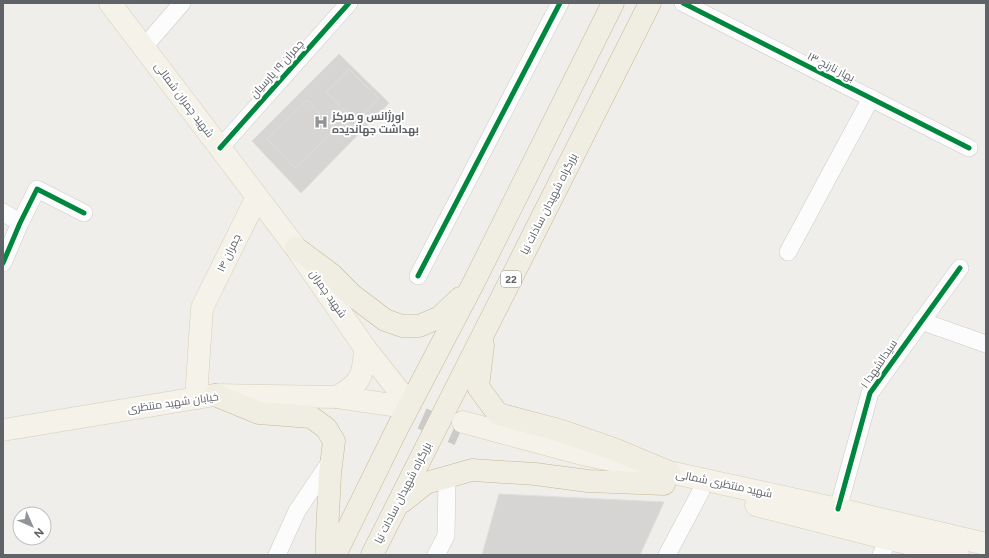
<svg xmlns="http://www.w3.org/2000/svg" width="989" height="558" viewBox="0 0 989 558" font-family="Figtree,Cairo,sans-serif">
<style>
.building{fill:#d6d5d3;stroke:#deddd9}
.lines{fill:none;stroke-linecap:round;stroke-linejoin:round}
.major-tunnel{stroke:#cbcbca;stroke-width:22;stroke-dasharray:22 11;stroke-linecap:butt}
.minor-casing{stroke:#cbcccc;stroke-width:18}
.major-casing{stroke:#d7ceb8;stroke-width:23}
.highway-casing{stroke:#c8b996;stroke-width:23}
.minor{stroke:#fdfcfc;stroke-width:17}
.major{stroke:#f4f2e9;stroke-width:22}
.highway{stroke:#f0ede3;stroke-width:22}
.cycleway-casing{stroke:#fff;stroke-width:8}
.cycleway{stroke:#00873e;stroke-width:5}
.labels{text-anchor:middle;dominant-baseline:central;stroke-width:4;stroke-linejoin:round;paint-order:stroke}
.shield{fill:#fff;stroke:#8f9295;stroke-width:1}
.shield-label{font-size:10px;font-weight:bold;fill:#5f6368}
.street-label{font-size:11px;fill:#5f6368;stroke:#fff}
.poi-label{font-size:11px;font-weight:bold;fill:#5f6368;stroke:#fff;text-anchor:start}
</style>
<rect width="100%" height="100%" fill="#efeeea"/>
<g class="building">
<polygon points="339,54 389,103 301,193 252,141"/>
<polygon points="349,69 379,99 352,126 342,116 346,112 326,92"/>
<polygon points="307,100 335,130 295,168 267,139"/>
<polygon points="499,494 664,502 640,555 482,555"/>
</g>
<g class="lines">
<polyline class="major-tunnel" points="392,405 459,435"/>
<defs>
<g id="minor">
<polyline points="683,3 969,148"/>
<polyline points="144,47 182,3"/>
<polyline points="220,148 349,3"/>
<polyline points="3,212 20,223"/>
<polyline points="788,252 871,98"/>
<polyline points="3,263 20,223 37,189 84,213"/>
<polyline points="418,276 560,3"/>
<polyline points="921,321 986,344"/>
<polyline points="838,509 870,393 960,268"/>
<polyline points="277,555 297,511 332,459"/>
<polyline points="436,555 446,536 447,477"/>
<polyline points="667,555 701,491"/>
<polyline points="881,555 889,539"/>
</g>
<g id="major">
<polyline points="110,3 296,248 365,348 399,391"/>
<path d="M 337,397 C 342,394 348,390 353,386 C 364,376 364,362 365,348"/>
<polyline points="196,398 202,308 257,197"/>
<polyline points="463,422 582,454 669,472 838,509 986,544"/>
<polyline points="3,430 215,395 337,397 392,405"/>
<polyline points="756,505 889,539 958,555"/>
</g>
<g id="highway">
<polyline points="296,248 331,274 352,295 385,320 402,326 419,326 440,317 460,298"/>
<polyline points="483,345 478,387 498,414 559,430 614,449 669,472"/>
<polyline points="215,395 259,413 311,417 326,428 334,441 330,474 327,534 327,555"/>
<polyline points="402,502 426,483 472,470 535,474 588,481 664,484"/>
<polyline points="335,555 397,429 473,284 613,3"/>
<polyline points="372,555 650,3"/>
</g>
</defs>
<use href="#minor" class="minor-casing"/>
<use href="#major" class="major-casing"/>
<use href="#highway" class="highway-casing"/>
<use href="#minor" class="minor"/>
<use href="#major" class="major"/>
<use href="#highway" class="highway"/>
<defs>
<g id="cycleway">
<polyline points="683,3 969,148"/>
<polyline points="220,148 349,3"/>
<polyline points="3,263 20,223 37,189 84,213"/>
<polyline points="418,276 560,3"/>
<polyline points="838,509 870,393 960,268"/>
</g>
</defs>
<use href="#cycleway" class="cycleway-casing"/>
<use href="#cycleway" class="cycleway"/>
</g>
<defs>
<symbol id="hospital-bare" viewBox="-9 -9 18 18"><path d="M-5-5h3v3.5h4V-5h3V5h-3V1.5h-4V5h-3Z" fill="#919496" stroke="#fff" stroke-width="2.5" paint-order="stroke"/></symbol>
</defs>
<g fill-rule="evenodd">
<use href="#hospital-bare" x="311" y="112" width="20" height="20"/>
</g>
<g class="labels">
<rect class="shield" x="501" y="271" width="20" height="16" rx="3"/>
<g class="shield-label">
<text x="511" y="279">22</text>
</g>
<g class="street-label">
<text transform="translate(831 67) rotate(27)">بهار نارنج ۱۳</text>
<text transform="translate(277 69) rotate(-48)">چمران ۱۹ پارسیان</text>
<text transform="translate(184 100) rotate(53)">شهید چمران شمالی</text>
<text transform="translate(549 204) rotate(-63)">بزرگراه شهیدان سادات نیا</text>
<text transform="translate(229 253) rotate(-64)">چمران ۱۴</text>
<text transform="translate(328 294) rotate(55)">شهید چمران</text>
<text transform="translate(879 364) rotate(-56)">سیدالشهدا ۱</text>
<text transform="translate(173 403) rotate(-8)">خیابان شهید منتظری</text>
<text transform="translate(724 484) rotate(12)">شهید منتظری شمالی</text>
<text transform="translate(403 493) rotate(-63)">بزرگراه شهیدان سادات نیا</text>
</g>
<g class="poi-label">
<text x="332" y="116">اورژانس و مرکز<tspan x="332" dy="13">بهداشت جهاندیده</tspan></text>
</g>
</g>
<rect width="989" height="558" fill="none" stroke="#5f6368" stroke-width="8"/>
<g transform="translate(32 526) rotate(135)"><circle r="19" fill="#ffffff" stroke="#bfc1c3"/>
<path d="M0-3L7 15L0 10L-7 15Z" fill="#919496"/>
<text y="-6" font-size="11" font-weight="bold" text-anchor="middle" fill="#5f6368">N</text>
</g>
</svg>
